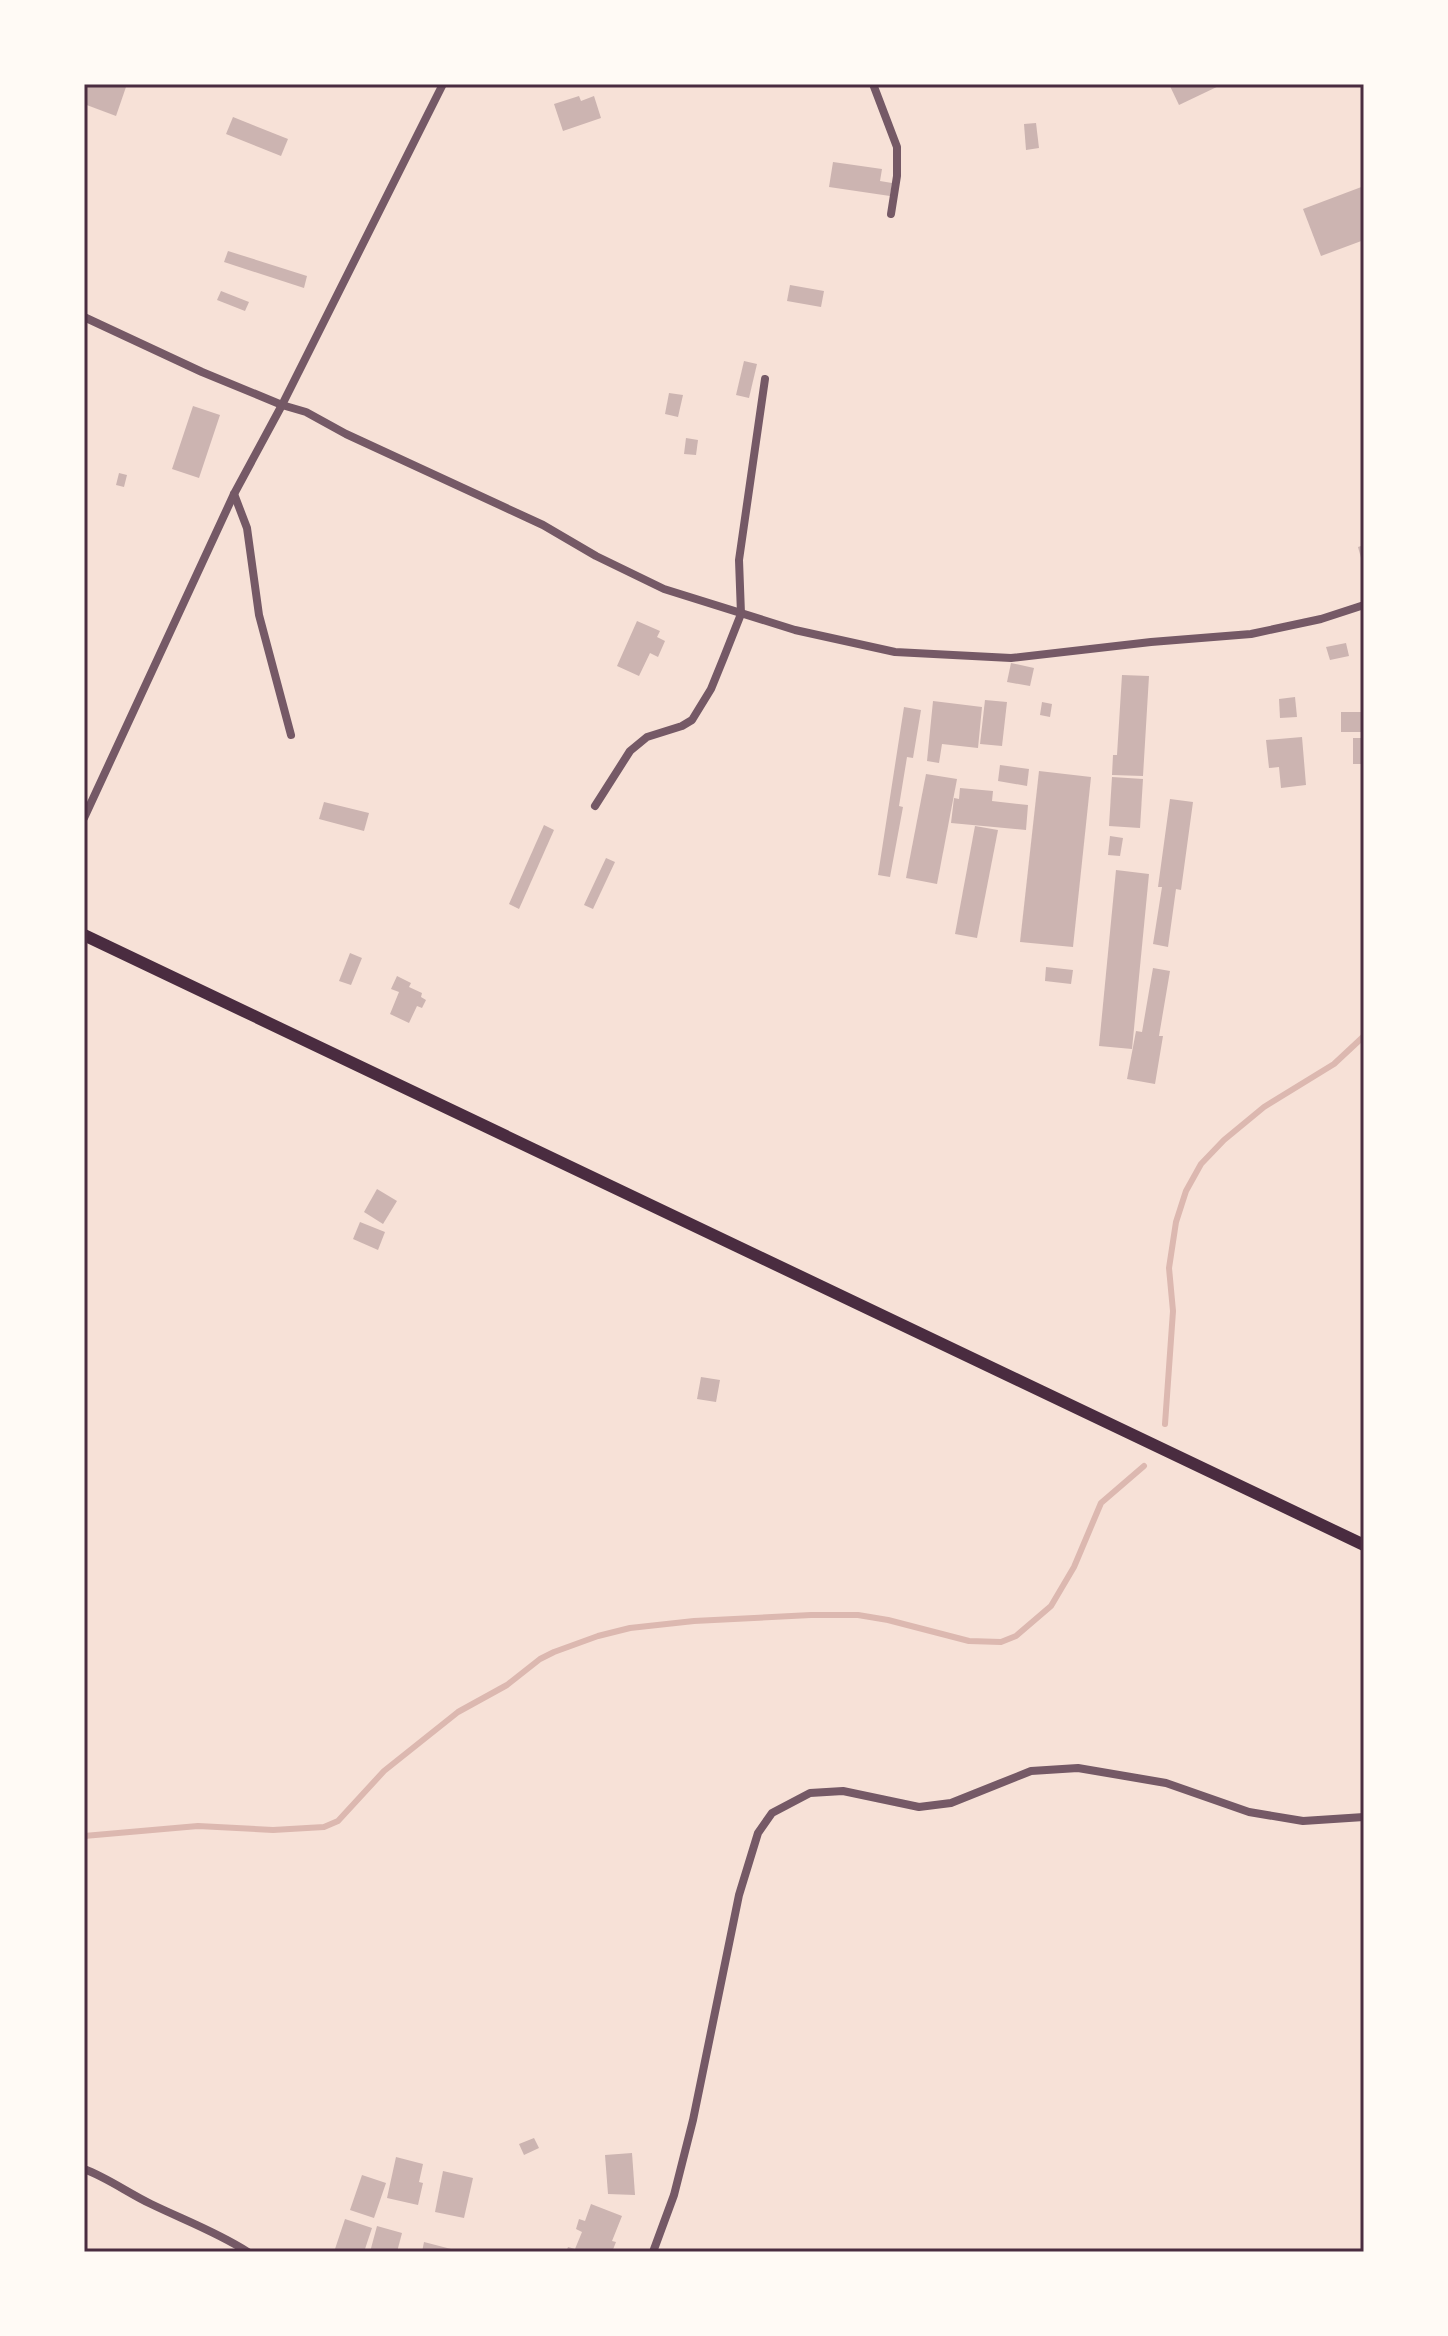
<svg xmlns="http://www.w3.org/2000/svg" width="1448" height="2336" viewBox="0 0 1448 2336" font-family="Jost,sans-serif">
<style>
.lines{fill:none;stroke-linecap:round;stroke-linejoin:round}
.stream{stroke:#dcb8b0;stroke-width:6}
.building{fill:#ccb4b1}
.minor{stroke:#755966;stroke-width:8}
.primary{stroke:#4a2c40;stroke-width:12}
.neatline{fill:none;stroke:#4a2c40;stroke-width:3}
</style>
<rect width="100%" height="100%" fill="#f7e1d7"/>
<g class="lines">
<g class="stream">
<polyline points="1165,1424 1173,1311 1169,1268 1176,1222 1186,1191 1201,1164 1224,1140 1264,1107 1334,1064 1364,1036"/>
<polyline points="84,1836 198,1826 273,1830 324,1827 338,1821 384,1771 458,1712 507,1685 540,1659 554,1652 598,1636 630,1628 694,1621 811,1615 858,1615 888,1620 969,1641 1001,1642 1016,1636 1051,1606 1074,1567 1101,1503 1144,1466"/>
</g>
</g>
<g class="building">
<polygon points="84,84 127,84 116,116 84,104"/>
<polygon points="1169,84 1223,84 1179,105"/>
<polygon points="579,96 581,101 594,96 601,118 563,131 554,104"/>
<polygon points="233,117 288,139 281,156 226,134"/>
<polygon points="1036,123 1039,148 1026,150 1024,124"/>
<polygon points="833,162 882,169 880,181 892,183 890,196 829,187"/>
<polygon points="1364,186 1364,240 1321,256 1303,209"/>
<polygon points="228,251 307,276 304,288 224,262"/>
<polygon points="790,285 824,291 821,307 787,301"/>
<polygon points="221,291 249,302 245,311 217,300"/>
<polygon points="744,361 757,364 749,398 736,395"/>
<polygon points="669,393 683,395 678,417 665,414"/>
<polygon points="193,406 220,415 199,478 172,469"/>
<polygon points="686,438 698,440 696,455 684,454"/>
<polygon points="119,473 127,475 124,487 116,485"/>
<polygon points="1364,545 1364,565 1363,565 1358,547"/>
<polygon points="637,621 660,631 657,637 665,641 658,657 650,653 639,676 617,666"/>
<polygon points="1346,643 1349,656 1330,660 1326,647"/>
<polygon points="1011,663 1034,668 1030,686 1007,682"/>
<polygon points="1122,675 1149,676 1143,776 1112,775 1113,755 1117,755"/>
<polygon points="1295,697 1297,717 1280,718 1279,699"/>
<polygon points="985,700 1007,702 1002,746 980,744"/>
<polygon points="933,701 982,707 978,748 942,744 939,763 927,761"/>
<polygon points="1042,702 1052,704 1050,717 1040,715"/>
<polygon points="904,707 921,710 913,758 907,757 899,806 903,807 890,877 878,875"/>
<rect x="1341" y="712" width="23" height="20"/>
<polygon points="1302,737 1306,785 1281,788 1279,767 1269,768 1266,740"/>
<rect x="1353" y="738" width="11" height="26"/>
<polygon points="1000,765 1029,769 1027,786 998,781"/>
<polygon points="1039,771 1091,777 1073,947 1020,942"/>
<polygon points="926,774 957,779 937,884 906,878"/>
<polygon points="1112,777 1143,779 1140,828 1109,826"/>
<polygon points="960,788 993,791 992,801 1028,805 1026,830 951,823 954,798 959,799"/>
<polygon points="1170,799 1193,802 1181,890 1176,889 1168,947 1153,944 1162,887 1158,887"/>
<polygon points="324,802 369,813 364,831 319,819"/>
<polygon points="544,825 554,830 519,909 509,904"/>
<polygon points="975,826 998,830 977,938 955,934"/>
<polygon points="1110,836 1123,838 1120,856 1108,855"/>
<polygon points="606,858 615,862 593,909 584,905"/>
<polygon points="1116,870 1149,874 1132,1049 1099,1046"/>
<polygon points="350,953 362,958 351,985 339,981"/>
<polygon points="1046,967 1073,970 1071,984 1045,981"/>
<polygon points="1153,968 1170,971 1159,1036 1163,1036 1155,1084 1127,1079 1136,1031 1142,1032"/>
<polygon points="397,976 411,983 409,987 422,993 421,997 426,1000 422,1008 417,1006 409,1023 390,1014 399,992 391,989"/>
<polygon points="377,1189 397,1201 383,1224 364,1212"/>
<polygon points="360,1222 385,1232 378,1250 353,1239"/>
<polygon points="701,1377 720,1380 716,1402 697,1399"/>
<polygon points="534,2138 539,2148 524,2155 519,2144"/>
<polygon points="632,2153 635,2195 608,2194 605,2155"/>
<polygon points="396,2157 423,2164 419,2182 423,2183 418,2205 387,2198"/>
<polygon points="443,2171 473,2178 464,2218 435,2212"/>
<polygon points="362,2175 386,2183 374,2218 350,2210"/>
<polygon points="591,2204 622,2216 612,2241 616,2242 612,2252 566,2252 568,2247 575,2249 582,2232 576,2229 579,2219 585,2221"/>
<polygon points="345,2219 372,2228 364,2252 334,2252"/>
<polygon points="377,2226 402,2233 397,2252 370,2252"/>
<polygon points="424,2242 451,2249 450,2252 422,2252"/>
</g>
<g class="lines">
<g class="minor">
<polyline points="873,84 897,147 897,176 891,214"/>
<polyline points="84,317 202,372 282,405 306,412 346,434 543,525 596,556 664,589 795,630 895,652 1011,658 1151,642 1251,634 1321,619 1364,605"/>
<polyline points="234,494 247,528 259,615 291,735"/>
<polyline points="595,806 630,751 647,737 682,726 692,720 711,689 724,657 741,614 739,560 765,379"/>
<polyline points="84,818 234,494 282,405 443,84"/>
<path d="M 84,2169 C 108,2178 128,2193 151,2204 C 184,2220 217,2232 248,2252"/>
<polyline points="653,2252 674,2195 693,2120 739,1895 758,1833 772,1813 810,1793 843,1791 919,1807 951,1803 1031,1771 1078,1768 1166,1783 1249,1812 1303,1821 1364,1817"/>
</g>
<polyline class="primary" points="84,935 1364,1545"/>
</g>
<rect width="1448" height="2336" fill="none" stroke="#fffaf5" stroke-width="172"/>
<rect x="86" y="86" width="1276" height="2164" class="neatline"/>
</svg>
